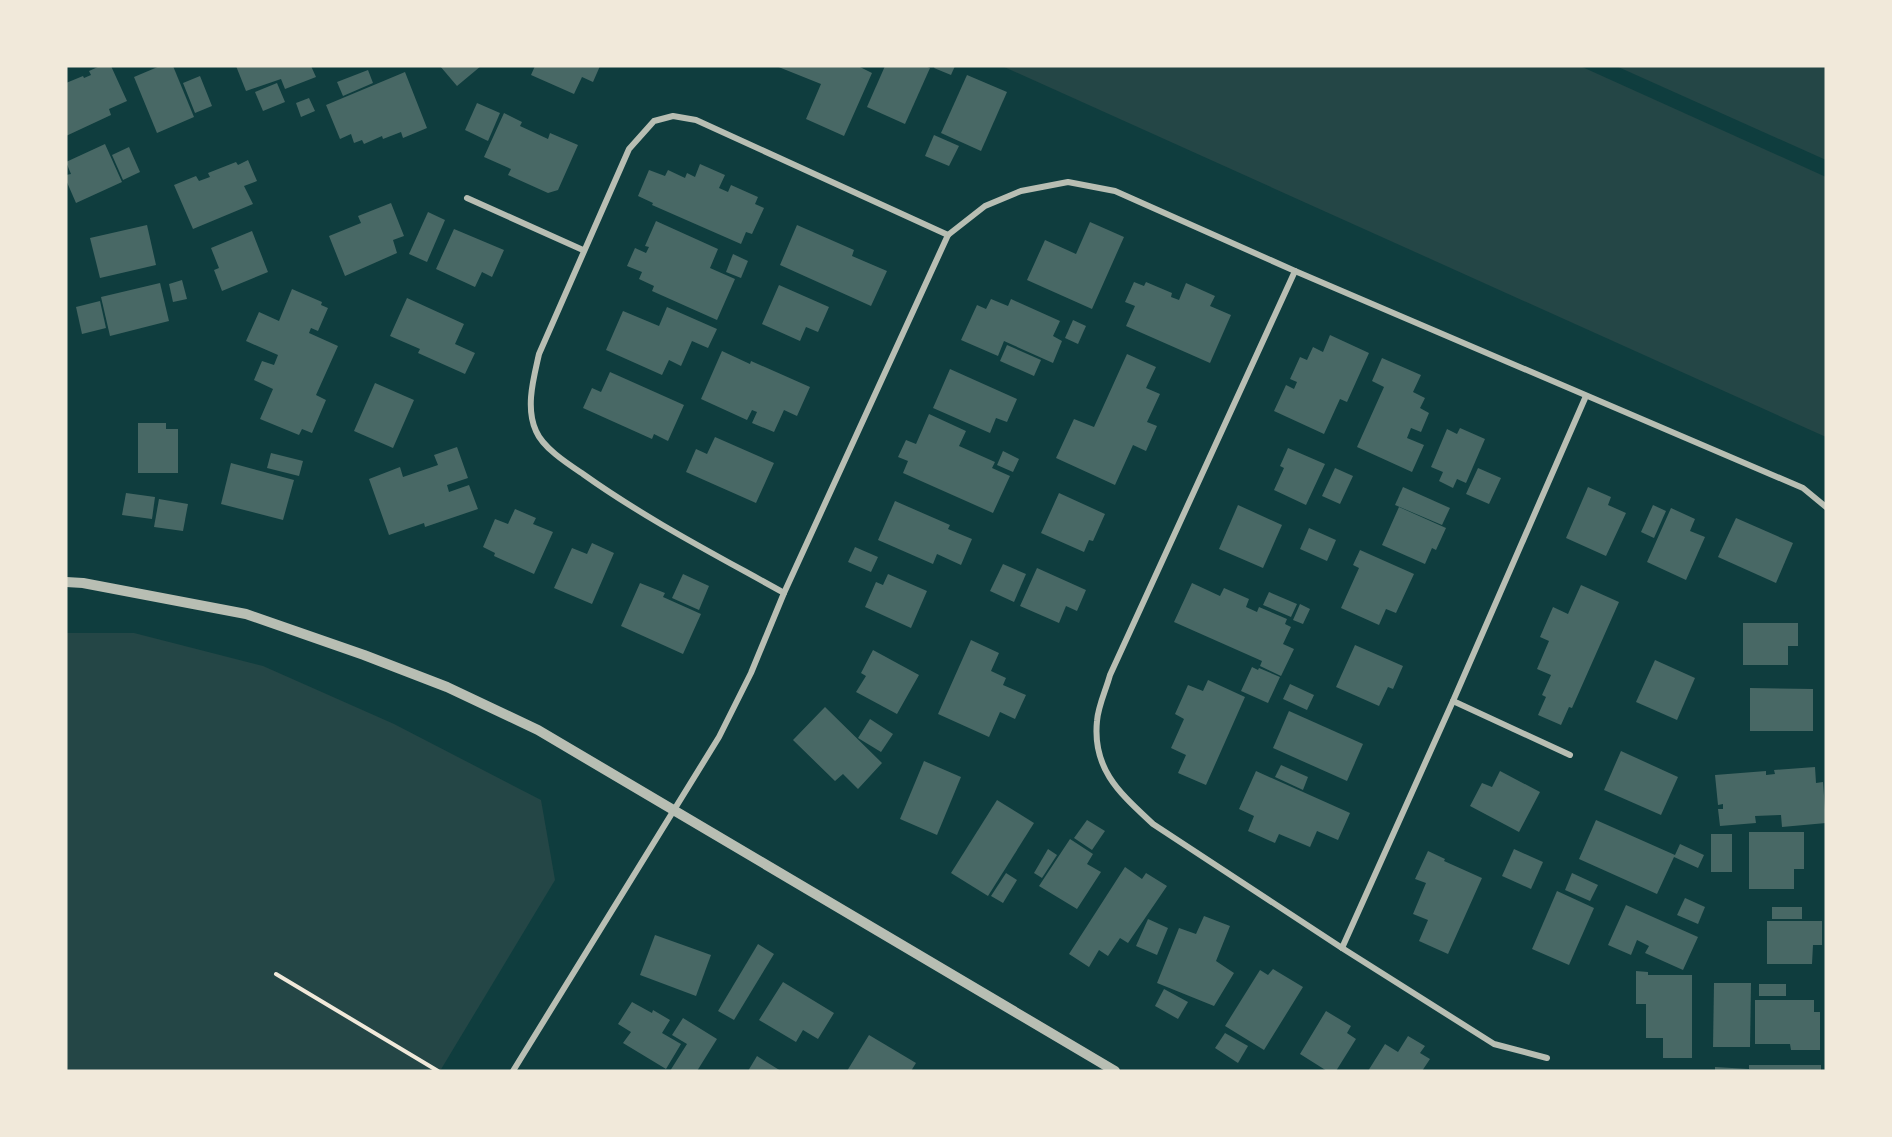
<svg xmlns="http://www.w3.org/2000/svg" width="1892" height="1137" viewBox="0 0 1892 1137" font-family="'Space Grotesk',sans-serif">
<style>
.green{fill:#244646}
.building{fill:#486865}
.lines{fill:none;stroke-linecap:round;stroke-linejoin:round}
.path{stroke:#f1e9da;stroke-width:4}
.minor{stroke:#b8beb3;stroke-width:6}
.tertiary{stroke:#b8beb3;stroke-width:10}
</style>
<rect width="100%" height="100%" fill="#0f3d3e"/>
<g class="green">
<polygon points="1002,66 1580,66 1826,177 1826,437"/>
<polygon points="1616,66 1826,66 1826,160"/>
<polygon points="66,633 134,633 263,666 394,724 541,800 555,880 440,1071 66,1071"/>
</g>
<g class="building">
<polygon points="100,66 111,66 127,101 109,109 111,115 66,136 66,83 83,76 84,78 91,75 89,71"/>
<polygon points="160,66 173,66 194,117 157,133 134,77"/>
<polygon points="236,66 311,66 316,77 285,89 281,79 246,91"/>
<polygon points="440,66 481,66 457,86"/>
<polygon points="535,66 600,66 593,82 582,77 574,94 531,75"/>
<polygon points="776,66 858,66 872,73 844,136 806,119 821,84"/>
<polygon points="885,66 925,66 930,68 905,124 867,107"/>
<polygon points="935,66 955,66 951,75 934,68"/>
<polygon points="368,70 373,83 343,96 337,82"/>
<polygon points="405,72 427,128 403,138 401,132 383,139 382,136 364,144 362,140 354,143 351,134 340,139 326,105"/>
<polygon points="967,75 1007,92 981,151 941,133"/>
<polygon points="200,76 212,106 195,113 183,83"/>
<polygon points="277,83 285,102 263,111 255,92"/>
<polygon points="309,98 315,111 301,117 296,103"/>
<polygon points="477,103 500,113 488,141 465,130"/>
<polygon points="504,113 522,122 520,126 548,139 550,133 578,145 558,190 548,193 508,175 511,169 484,157"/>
<polygon points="934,135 959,146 949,166 925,156"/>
<polygon points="105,144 122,182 76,203 66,180 66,175 71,174 66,162"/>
<polygon points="129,147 140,172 123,180 112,155"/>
<polygon points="248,160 257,181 244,186 253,204 193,229 174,185 196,176 199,181 210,177 208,173 236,162 238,165"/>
<polygon points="700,164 725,175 719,188 728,192 731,185 758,197 755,204 764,208 752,234 746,232 741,244 652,205 653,203 638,196 649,170 665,176 668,170 685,178 687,173 695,177"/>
<polygon points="391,203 404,236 393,240 397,253 345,276 329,236 361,223 358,216"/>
<polygon points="428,212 445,220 427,262 409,254"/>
<polygon points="656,221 718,249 710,268 735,279 717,320 652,291 654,286 639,279 642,272 627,266 635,248 646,253 649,247 645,246"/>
<polygon points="1090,222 1124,237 1092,309 1027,280 1045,240 1076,254"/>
<polygon points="147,225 156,265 100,278 90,238"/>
<polygon points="797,225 854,250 852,256 887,271 871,306 780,265"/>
<polygon points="454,229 504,250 492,277 482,272 475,287 436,269"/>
<polygon points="252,231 268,272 222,291 214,270 219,268 211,248"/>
<polygon points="733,254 748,261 741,278 726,272"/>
<polygon points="182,280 187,299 173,302 169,284"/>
<polygon points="1134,282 1144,286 1146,282 1172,293 1171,297 1179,300 1186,283 1215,296 1210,306 1231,315 1210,363 1126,326 1135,306 1125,302"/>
<polygon points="160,283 169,321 110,336 101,297"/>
<polygon points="779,285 829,307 818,332 806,327 800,341 762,324"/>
<polygon points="292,289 322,302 321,305 328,308 318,331 311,328 309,333 338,346 316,395 326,400 312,433 302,429 299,435 260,419 273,389 254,380 262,361 274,365 278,355 246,341 259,312 279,321"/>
<polygon points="407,298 464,324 455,344 475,353 465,374 418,353 420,349 390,336"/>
<polygon points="991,299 1008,306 1011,299 1060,321 1053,336 1062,341 1053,363 1004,341 998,356 961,340 977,305 986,309"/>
<polygon points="100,301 106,328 82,334 76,307"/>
<polygon points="667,307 717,329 708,348 692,341 681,366 669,360 662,375 606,350 623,311 659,326"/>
<polygon points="1073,320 1086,326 1078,344 1065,338"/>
<polygon points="1330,335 1369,353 1347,402 1340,399 1324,434 1274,411 1286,385 1294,389 1297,382 1290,379 1300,357 1307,360 1313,347 1323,352"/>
<polygon points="1007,345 1041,360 1034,376 1000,361"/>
<polygon points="722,351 750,364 751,361 810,387 797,416 784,410 774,432 752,423 757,412 752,410 747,420 701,399"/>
<polygon points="1127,354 1156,367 1146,388 1160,394 1147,422 1157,426 1146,451 1133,445 1115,485 1056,458 1074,419 1094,427"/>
<polygon points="1382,358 1421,375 1413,392 1425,398 1420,408 1429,413 1421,432 1411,428 1407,438 1424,445 1412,472 1357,447 1384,387 1372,381"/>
<polygon points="950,369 1017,399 1007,422 996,418 990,433 933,408"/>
<polygon points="610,372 684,405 668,441 654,434 652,439 583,408 592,388 601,392"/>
<polygon points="375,383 414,400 393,448 354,431"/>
<polygon points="929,414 966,431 959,446 995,462 992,468 1010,476 993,513 903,473 908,461 898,457 906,440 916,444"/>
<polygon points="138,423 166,423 166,429 178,429 178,473 138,473"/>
<polygon points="1460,428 1485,439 1466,483 1457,479 1453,488 1439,481 1443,472 1431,467 1447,429 1457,434"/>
<polygon points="715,437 774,463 756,503 686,472 696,449 707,454"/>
<polygon points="457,447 468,478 447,485 449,492 469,485 478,509 425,527 424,523 389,535 369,479 400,467 403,477 438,465 434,455"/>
<polygon points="1288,448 1325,464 1306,505 1274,490 1284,468 1280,466"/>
<polygon points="1003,451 1019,459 1013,472 997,465"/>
<polygon points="271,453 303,461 299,476 267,468"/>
<polygon points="231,463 294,480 283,520 221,504"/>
<polygon points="1335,468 1353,476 1340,504 1322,496"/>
<polygon points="1478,468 1501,478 1489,504 1466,494"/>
<polygon points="1403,487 1450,508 1442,525 1395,505"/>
<polygon points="1588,487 1611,497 1608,505 1626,513 1606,556 1566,538"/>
<polygon points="126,493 155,497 152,519 122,515"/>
<polygon points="1059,493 1105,514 1093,541 1089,540 1084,552 1041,533"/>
<polygon points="159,499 188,504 183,531 154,527"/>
<polygon points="895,501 950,525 948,529 972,539 961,565 937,554 933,564 878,540"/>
<polygon points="1238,505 1282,525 1263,568 1219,549"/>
<polygon points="1653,505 1666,511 1654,538 1641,532"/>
<polygon points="1399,507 1446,528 1436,550 1432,548 1425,564 1382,545"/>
<polygon points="1671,508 1695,519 1690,531 1705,537 1686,580 1647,562"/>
<polygon points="515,509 536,518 533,524 553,532 534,574 494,556 495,553 483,547 495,519 508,524"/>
<polygon points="1736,518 1793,543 1776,583 1718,557"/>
<polygon points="1309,528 1336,540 1327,561 1300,549"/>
<polygon points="592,543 614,553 592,604 554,588 572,548 587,554"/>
<polygon points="855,547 878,557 871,572 848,562"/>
<polygon points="1360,550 1414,574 1396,613 1386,609 1379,625 1341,608 1359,568 1353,565"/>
<polygon points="1003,564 1026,574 1014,602 990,591"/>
<polygon points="1037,568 1086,590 1077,611 1066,606 1059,623 1020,606"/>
<polygon points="683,574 709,586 699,610 672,598"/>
<polygon points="888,574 927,591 911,628 865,607 876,582 883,585"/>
<polygon points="640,583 665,593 663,597 701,614 683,654 621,626"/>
<polygon points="1192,583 1220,596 1224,588 1249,599 1246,607 1257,612 1259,607 1287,619 1285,624 1291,627 1283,644 1294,649 1281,676 1260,666 1262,661 1174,622"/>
<polygon points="1581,585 1619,602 1572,708 1569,707 1561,725 1538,715 1546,697 1542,695 1551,675 1537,669 1549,641 1540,637 1553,607 1568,614"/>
<polygon points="1269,592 1297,604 1291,617 1263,605"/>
<polygon points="1300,604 1310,609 1303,624 1293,620"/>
<polygon points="1743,623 1798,623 1798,646 1788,646 1788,665 1743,665"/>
<polygon points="971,640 999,653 991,671 1006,678 1003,685 1026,695 1015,719 1000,712 989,737 938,714"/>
<polygon points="1355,645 1403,666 1393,689 1388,687 1379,706 1336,687"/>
<polygon points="873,650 919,675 897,714 856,692 866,676 861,673"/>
<polygon points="1655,660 1695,678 1677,720 1636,702"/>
<polygon points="1252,667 1258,670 1259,668 1280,677 1268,703 1241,691"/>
<polygon points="1208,680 1245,697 1206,785 1178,773 1186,755 1171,748 1184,719 1175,714 1188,685 1203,691"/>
<polygon points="1290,684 1314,695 1307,710 1283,699"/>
<polygon points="1750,688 1813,689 1813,731 1750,731"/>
<polygon points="825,707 882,763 858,789 843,774 835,781 793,740"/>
<polygon points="1289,711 1363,744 1347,781 1273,748"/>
<polygon points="870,719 893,734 881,752 858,738"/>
<polygon points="1621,751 1678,777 1661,815 1604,790"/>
<polygon points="924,761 961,777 937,835 900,819"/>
<polygon points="1281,765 1308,777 1303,790 1275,777"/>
<polygon points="1815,767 1816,783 1823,782 1826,823 1782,827 1781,815 1755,816 1756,823 1720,826 1718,809 1723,809 1723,804 1718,805 1715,775 1766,771 1766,775 1775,774 1774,770"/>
<polygon points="1256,771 1350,813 1338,840 1317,831 1310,847 1279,834 1275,843 1248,831 1254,816 1239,809"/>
<polygon points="1500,771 1540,792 1519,832 1470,806 1482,783 1492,787"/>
<polygon points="997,800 1034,823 988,896 951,873"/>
<polygon points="1087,820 1105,831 1092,850 1074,838"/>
<polygon points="1596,820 1675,855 1680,844 1704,855 1698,868 1674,857 1657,894 1579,859"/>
<polygon points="1749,832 1804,832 1804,869 1794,869 1794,889 1749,889"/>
<rect x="1711" y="834" width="21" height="38"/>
<polygon points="1070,839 1093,854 1087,864 1101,872 1077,909 1039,886"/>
<polygon points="1048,849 1057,855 1042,878 1034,873"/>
<polygon points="1514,849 1543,862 1531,889 1502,876"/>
<polygon points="1428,851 1445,859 1444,861 1482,878 1448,954 1419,941 1428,920 1413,914 1426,883 1415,879"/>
<polygon points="1125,867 1142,879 1146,873 1167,886 1128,943 1120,938 1108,956 1099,950 1089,967 1069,954"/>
<polygon points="1006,873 1017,880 1003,903 991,896"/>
<polygon points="1572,873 1598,885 1590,901 1565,890"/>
<polygon points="1557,891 1594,908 1569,965 1532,949"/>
<polygon points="1685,898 1705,907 1698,924 1677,915"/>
<polygon points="1626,905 1698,937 1683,970 1645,953 1649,946 1637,940 1631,955 1608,945"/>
<rect x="1772" y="907" width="30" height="12"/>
<polygon points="1204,916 1230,926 1216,961 1234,973 1214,1006 1157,983 1179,928 1196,934"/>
<polygon points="1148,919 1168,928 1157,955 1136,946"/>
<polygon points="1767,921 1822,921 1822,945 1813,945 1812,964 1767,964"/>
<polygon points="655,935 711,955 696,996 640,975"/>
<polygon points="758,944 774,954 734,1020 718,1011"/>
<polygon points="1273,969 1303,987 1264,1050 1225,1026 1260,970 1268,975"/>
<polygon points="1636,971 1648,972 1648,975 1692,975 1692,1058 1663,1058 1663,1038 1646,1038 1646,1004 1636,1004"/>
<polygon points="783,982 834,1013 818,1039 803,1030 796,1042 759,1020"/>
<polygon points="1714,983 1751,983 1750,1047 1713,1047"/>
<rect x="1759" y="984" width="27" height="12"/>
<polygon points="1164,989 1188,1002 1178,1019 1155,1006"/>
<polygon points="1755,1000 1814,1000 1814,1012 1820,1012 1820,1050 1791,1050 1790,1044 1755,1044"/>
<polygon points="632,1002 652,1013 653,1010 670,1020 662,1033 681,1044 666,1069 623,1043 631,1032 618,1024"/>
<polygon points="1326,1011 1351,1026 1347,1033 1356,1039 1336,1071 1327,1071 1300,1054"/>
<polygon points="683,1018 717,1039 697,1071 670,1071 687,1044 672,1035"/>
<polygon points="1225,1033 1248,1046 1238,1063 1215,1048"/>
<polygon points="869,1035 916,1063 911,1071 847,1071"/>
<polygon points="1408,1036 1425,1046 1420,1053 1430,1059 1422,1071 1368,1071 1385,1044 1398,1052"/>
<polygon points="757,1056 781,1071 748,1071"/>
<polygon points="1749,1065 1821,1065 1821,1071 1715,1071 1715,1067 1749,1069"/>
</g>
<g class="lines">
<polyline class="path" points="276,974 438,1071"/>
<g class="minor">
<polyline points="467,198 583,250"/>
<path d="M 1295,271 L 1110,675 C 1106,690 1098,706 1097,721 C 1092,770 1121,794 1153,824 L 1342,948 L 1494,1044 L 1547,1058"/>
<path d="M 784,593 C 716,555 646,519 583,474 C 568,464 543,448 536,431 C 525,407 534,377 539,354 L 629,149 L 654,121 L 673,116 L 696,120 L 948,235"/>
<polyline points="1453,701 1570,755"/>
<polyline points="1342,948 1453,701 1586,396"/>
<polyline points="513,1071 719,737 751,673 784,593 948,235 985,206 1021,191 1068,182 1115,191 1295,271 1803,488 1826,507"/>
</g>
<polyline class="tertiary" points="66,582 83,583 246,614 364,655 447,687 538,730 1115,1071"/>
</g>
<rect width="1892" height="1137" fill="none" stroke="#f1e9da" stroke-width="135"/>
</svg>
